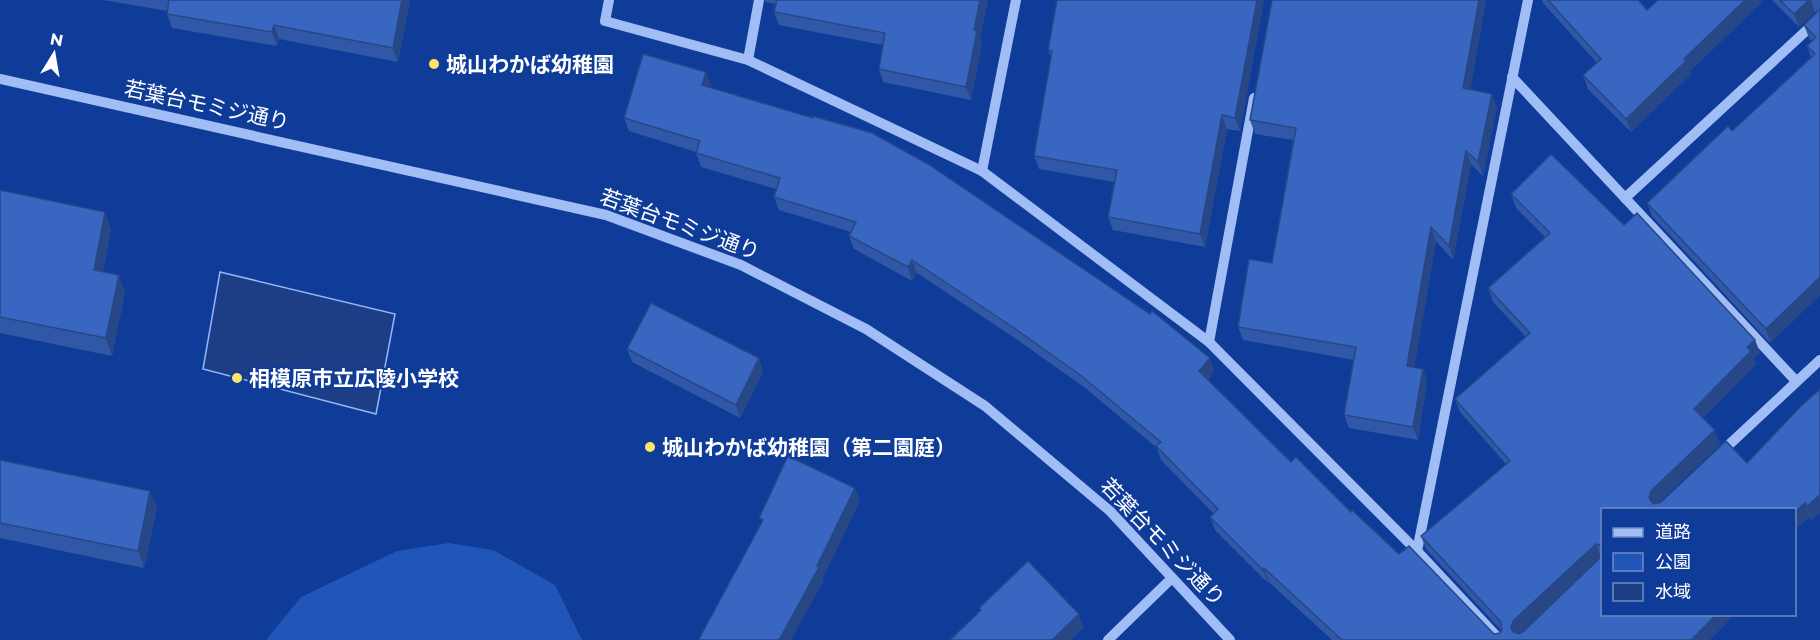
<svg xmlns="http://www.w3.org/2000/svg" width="1820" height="640" viewBox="0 0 1820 640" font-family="Montserrat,'Noto Sans JP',sans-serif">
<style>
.green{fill:#2255b8}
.water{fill:#1d3e85;stroke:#92b6f8;stroke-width:1.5}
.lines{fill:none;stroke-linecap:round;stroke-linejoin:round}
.minor{stroke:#a1bdf5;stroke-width:10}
.wall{fill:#3058a6;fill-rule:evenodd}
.shaded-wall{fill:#274787}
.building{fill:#3866c1;stroke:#274787;stroke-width:1.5}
.poi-dot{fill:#ffe465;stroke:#0f3c99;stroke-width:2}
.labels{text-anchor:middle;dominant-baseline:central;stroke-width:4.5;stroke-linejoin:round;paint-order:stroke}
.poi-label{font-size:21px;font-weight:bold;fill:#fff;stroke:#0f3c99;text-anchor:start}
.street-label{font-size:21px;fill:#fff;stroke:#0f3c99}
</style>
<rect width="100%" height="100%" fill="#0f3c99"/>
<polygon class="green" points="449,543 493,550 555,585 582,640 266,640 301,597 397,551"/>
<polygon class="water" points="220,272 395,314 376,414 203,369"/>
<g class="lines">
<g class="minor">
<polyline points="609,0 605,21 748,60 982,171 1209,342 1417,551 1500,640"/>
<polyline points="748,60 759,0"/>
<polyline points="1512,77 1796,381"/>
<polyline points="0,79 606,215 741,265 866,329 985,406 1110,511 1230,640"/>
<polyline points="982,171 1016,0"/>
<polyline points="1625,198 1820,18"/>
<polyline points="1209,342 1254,98"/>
<polyline points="1719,454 1820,360"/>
<polyline points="1417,551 1528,0"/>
<polyline points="1108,640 1172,578"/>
</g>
</g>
<g class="wall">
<polygon points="103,0 410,0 398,62 279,39 277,46 172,28 167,14 167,11"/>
<polygon points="765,0 988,0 980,39 982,44 971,100 883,82 879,69 883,45 779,25 774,12 776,4 766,2"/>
<polygon points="1264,0 1240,131 1227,129 1205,247 1113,230 1108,217 1114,182 1039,169 1034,156 1051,58 1048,50"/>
<polygon points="1272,0 1486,0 1470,90 1497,107 1483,176 1471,164 1453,260 1436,241 1414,368 1423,369 1427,382 1418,440 1349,428 1344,415 1354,360 1243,340 1238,327 1272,263 1293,140 1255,134 1250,120"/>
<polygon points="1542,0 1638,0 1647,10 1658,0 1764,0 1690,71 1691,74 1631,132 1588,89 1583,75 1597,63 1543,3"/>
<polygon points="1772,0 1820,0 1820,295 1770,343 1652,216 1647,203 1732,131 1811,57 1807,46 1812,41 1809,38 1804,25 1818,12 1815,12 1799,27"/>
<path d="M 711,86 L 710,87 L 1214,371 L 1208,380 L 1291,462 L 1494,634 L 1500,633 L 1501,630 L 1426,549 L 1421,536 L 1506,464 L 1460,412 L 1455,399 L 1526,337 L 1493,302 L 1488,288 L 1545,237 L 1516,208 L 1511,194 L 1624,225 L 1755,340 L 1760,353 L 1754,358 L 1756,364 L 1703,418 L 1720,444 L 1658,503 L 1661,502 L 1747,463 L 1800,407 L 1812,520 L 1810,517 L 1602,510 L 1602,615 L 1734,615 L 1709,640 L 1332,640 L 1269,582 L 1268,583 L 1215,530 L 1210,517 L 1213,513 L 1161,460 L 1157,448 L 1084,387 L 1016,339 L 917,273 L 912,281 L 854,249 L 849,236 L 851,232 L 779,210 L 774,197 L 776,189 L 701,167 L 696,153 L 696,152 L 629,131 L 624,118 ZM 1601,558 L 1602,558 L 1523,632 L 1519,634 Z"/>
<polygon points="0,190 111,229 103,271 125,292 112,356 0,333"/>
<polygon points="627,349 759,358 763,372 740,418 632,362"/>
<polygon points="0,460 157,508 144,568 0,538"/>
</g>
<g class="shaded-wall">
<polygon points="402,0 410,0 398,62 393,48"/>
<polygon points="980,0 988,0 980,39 982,44 971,100 966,87 974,30"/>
<polygon points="1257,0 1264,0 1240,131 1235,118"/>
<polygon points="1479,0 1486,0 1468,102 1463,88"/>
<polygon points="1745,0 1764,0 1690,71 1691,74 1631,132 1626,119 1684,59"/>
<polygon points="1809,0 1811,0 1815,12 1799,27 1794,14"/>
<polygon points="274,25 279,39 277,46 272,32"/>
<polygon points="706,72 711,86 707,98 702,85"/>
<polygon points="1492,94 1497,107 1483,176 1478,162"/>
<polygon points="1222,115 1227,129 1205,247 1200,234"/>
<polygon points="1466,151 1471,164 1453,260 1449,246"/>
<polygon points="105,212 111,229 100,287 94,270"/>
<polygon points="1431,227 1436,241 1412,380 1407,366"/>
<polygon points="912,260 917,273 912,281 908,267"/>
<polygon points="119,275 125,292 112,356 106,338"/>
<polygon points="1820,277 1820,295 1770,343 1766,329"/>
<polygon points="1755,340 1760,353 1754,358 1756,364 1699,422 1694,409 1747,347"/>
<polygon points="759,358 763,372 740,418 736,405"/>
<polygon points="1210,358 1214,371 1204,384 1199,371"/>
<polygon points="1423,369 1427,382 1418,440 1413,427"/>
<polygon points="1715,430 1720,444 1656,505 1654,510 1649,498 1651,491"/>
<polygon points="855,488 860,501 823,578 824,580 791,640 779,640 817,566"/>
<polygon points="150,491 157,508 144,568 138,551"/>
<polygon points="1820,495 1820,513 1812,520 1807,506"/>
<polygon points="1805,503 1810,517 1794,530 1794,513"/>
<polygon points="1596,544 1601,558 1518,635 1516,640 1511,628 1513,621"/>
<polygon points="1264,568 1269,582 1268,583 1263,570"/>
<polygon points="1079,614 1084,628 1071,640 1052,640"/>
<polygon points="1716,615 1734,615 1709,640 1691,640"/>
</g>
<g class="building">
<polygon points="169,0 402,0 393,48 274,25 272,32 167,14"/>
<polygon points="777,0 980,0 974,30 977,31 966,87 879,69 885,33 774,12"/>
<polygon points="1057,0 1257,0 1235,118 1222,115 1200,234 1108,217 1117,170 1034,156 1052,51 1048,50"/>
<polygon points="1272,0 1479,0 1463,88 1492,94 1478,162 1466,151 1449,246 1431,227 1407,366 1423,369 1413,427 1344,415 1356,347 1238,327 1249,259 1272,263 1296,128 1250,120"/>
<polygon points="1548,0 1638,0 1647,10 1658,0 1745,0 1684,59 1686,61 1626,119 1583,75 1601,59"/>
<polygon points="1780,0 1809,0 1794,14"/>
<polygon points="1820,9 1820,277 1766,329 1647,203 1728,126 1732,131 1815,54 1807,46 1816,37 1804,25"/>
<polygon points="643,54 706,72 702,85 813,118 813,116 872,133 928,164 1150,314 1152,311 1210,358 1199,371 1291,462 1296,457 1351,512 1352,510 1399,554 1409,546 1494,634 1500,633 1502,629 1501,622 1421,536 1510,461 1455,399 1530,333 1488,288 1550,233 1511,194 1551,154 1624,225 1637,213 1755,340 1747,347 1751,351 1694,409 1715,430 1651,491 1649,498 1653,504 1661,502 1726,441 1747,463 1800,407 1820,389 1820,495 1807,506 1805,503 1794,513 1794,510 1602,510 1602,548 1600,545 1596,544 1513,621 1511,628 1513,632 1519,634 1523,632 1602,556 1602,615 1716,615 1691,640 1342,640 1264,568 1263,570 1210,517 1218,509 1156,446 1161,442 1079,374 1011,326 912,260 908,267 849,236 856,222 774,197 780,178 696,153 700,141 624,118"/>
<polygon points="0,190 105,212 94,270 119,275 106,338 0,317"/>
<polygon points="651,303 759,358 736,405 627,349"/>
<polygon points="788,456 855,488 817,566 819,567 779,640 701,640 699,639 763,520 759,518"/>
<polygon points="0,460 150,491 138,551 0,523"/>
<polygon points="1028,561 1079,614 1052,640 950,640 981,610 979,608"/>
</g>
<g class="poi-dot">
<circle cx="434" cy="64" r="6"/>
<circle cx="237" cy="378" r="6"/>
<circle cx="650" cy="447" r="6"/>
</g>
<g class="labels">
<g class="poi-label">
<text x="446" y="64">城山わかば幼稚園</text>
<text x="249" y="378">相模原市立広陵小学校</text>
<text x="662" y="447">城山わかば幼稚園（第二園庭）</text>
</g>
<g class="street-label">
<text transform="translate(207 105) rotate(12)">若葉台モミジ通り</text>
<text transform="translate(680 224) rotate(20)">若葉台モミジ通り</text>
<text transform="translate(1163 542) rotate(46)">若葉台モミジ通り</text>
</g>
</g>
<rect x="1601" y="508" width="195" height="108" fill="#0f3c99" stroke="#6f8ac2" stroke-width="1.5"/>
<rect x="1613" y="528" width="30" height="9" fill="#a1bdf5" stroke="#6f8ac2" stroke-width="1.5"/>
<text x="1655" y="538" font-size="18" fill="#ffffff">道路</text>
<rect x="1613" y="553" width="30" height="18" fill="#2255b8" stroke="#6f8ac2" stroke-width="1.5"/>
<text x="1655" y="568" font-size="18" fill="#ffffff">公園</text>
<rect x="1613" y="583" width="30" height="18" fill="#1d3e85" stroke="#6f8ac2" stroke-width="1.5"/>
<text x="1655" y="598" font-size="18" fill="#ffffff">水域</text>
<g transform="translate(54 54) rotate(11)" stroke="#0f3c99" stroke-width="4.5" paint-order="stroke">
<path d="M0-4.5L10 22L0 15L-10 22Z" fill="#ffffff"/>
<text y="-9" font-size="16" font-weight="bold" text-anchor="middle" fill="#ffffff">N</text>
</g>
</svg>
